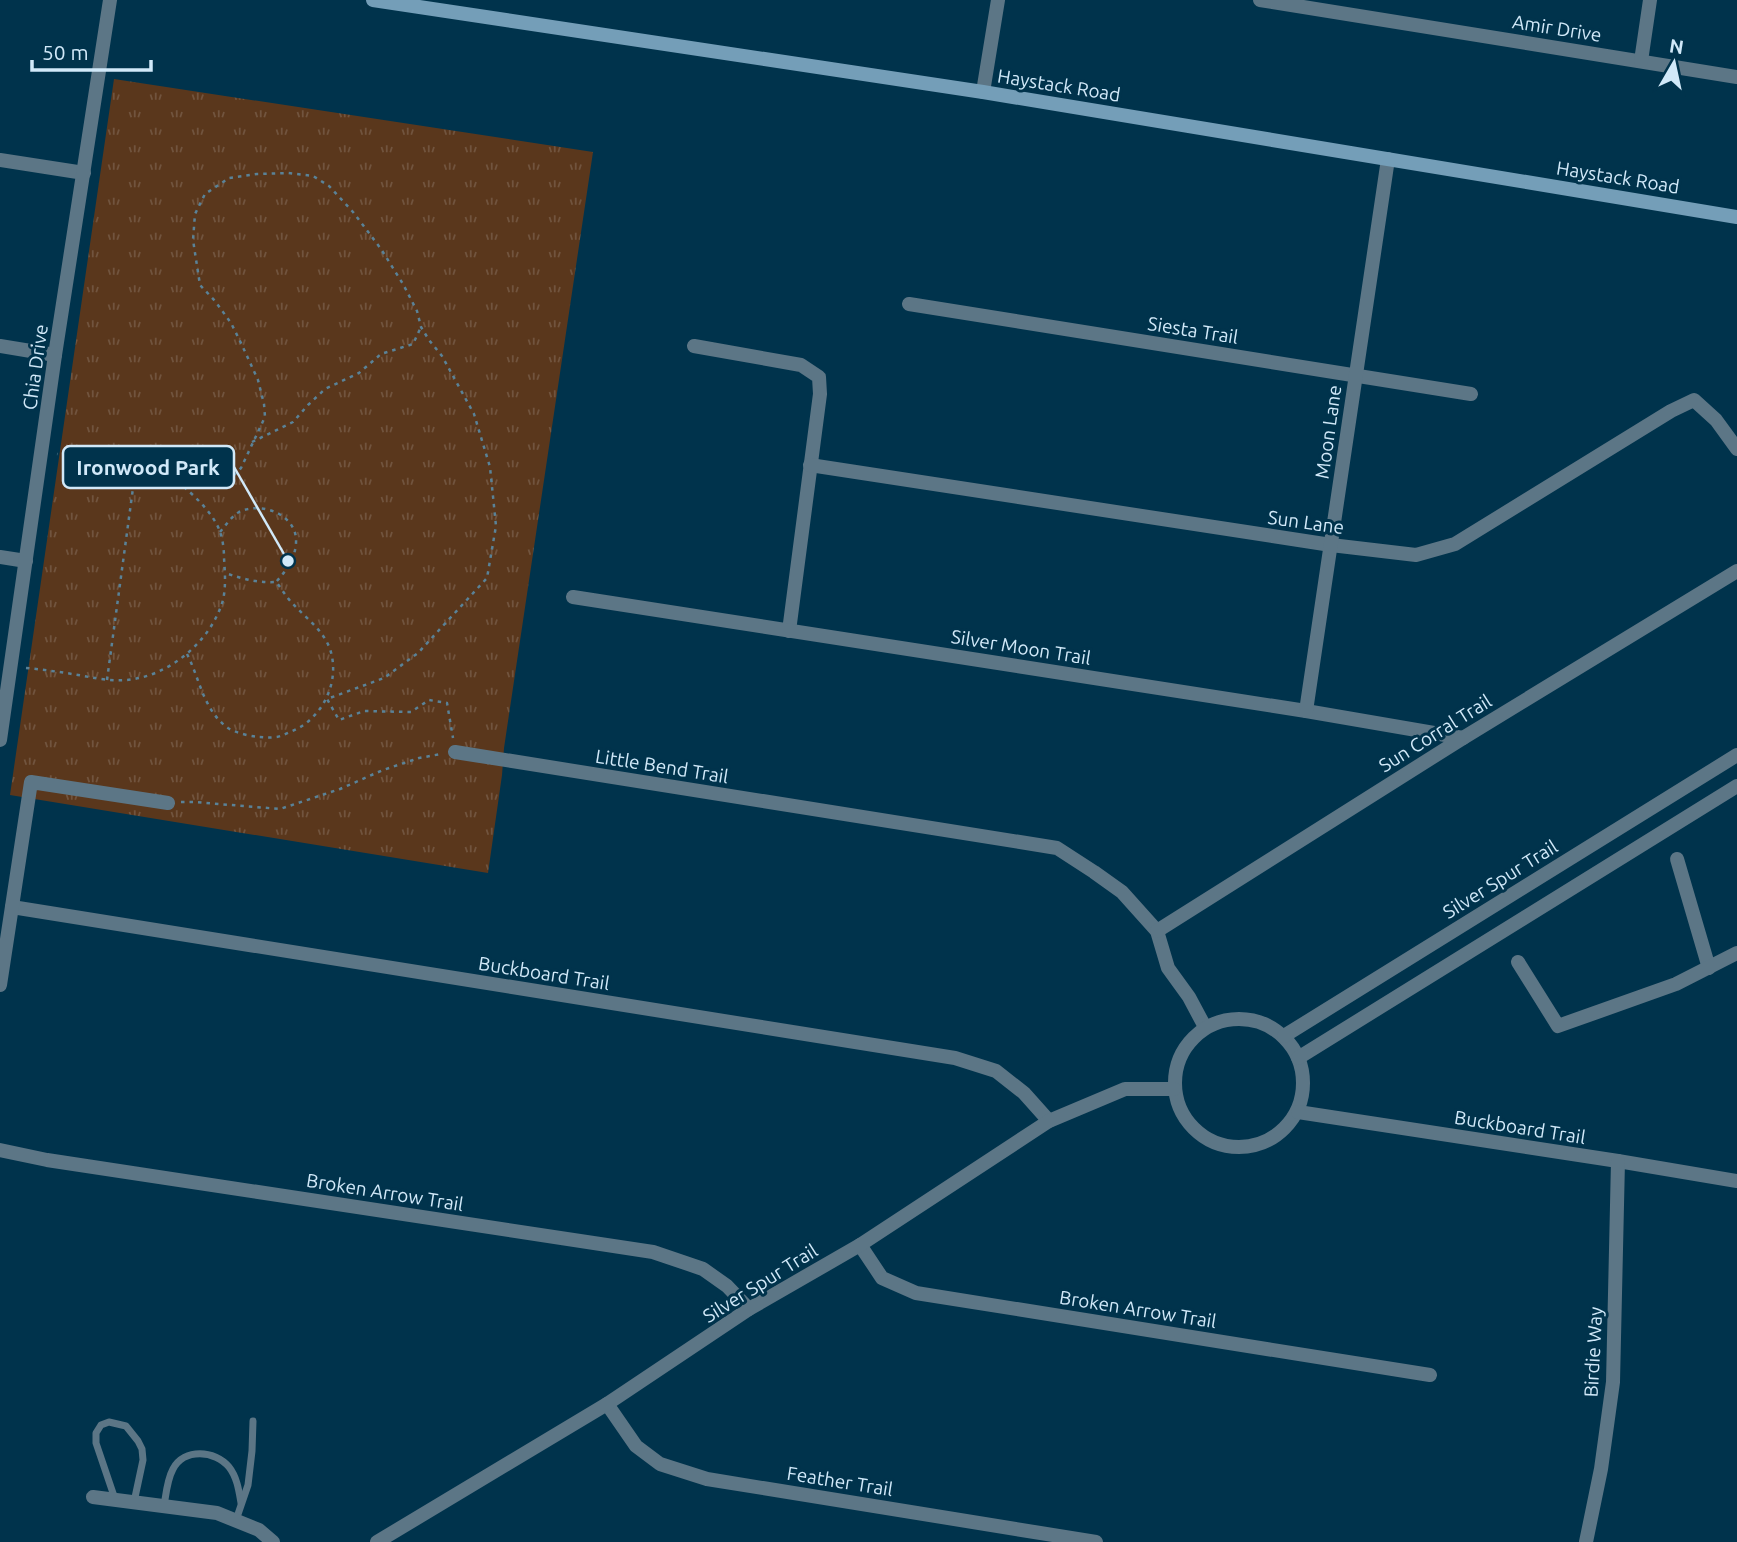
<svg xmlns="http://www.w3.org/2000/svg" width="1737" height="1542" viewBox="0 0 1737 1542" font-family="Ubuntu,sans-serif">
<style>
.park{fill:url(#park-tufts)}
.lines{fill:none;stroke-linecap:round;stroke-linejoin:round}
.path{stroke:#5a8297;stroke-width:2.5;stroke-dasharray:3.5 5;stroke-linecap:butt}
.lane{stroke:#5c7686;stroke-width:7}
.street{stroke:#5c7686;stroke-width:14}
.secondary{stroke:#749eb8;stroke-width:14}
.labels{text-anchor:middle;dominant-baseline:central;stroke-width:6;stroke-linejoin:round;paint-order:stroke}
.street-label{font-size:19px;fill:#d1e9f9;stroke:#00334c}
.leader{fill:none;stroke:#d1e9f9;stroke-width:2.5}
.callout-dot{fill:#d1e9f9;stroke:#00334c;stroke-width:2.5}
.callout{fill:#00334c;stroke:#d1e9f9;stroke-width:2.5}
.callout-label{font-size:21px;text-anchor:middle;font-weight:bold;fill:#d1e9f9}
</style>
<defs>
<pattern id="park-tufts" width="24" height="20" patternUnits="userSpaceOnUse" patternTransform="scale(1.75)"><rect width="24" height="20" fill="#5a371c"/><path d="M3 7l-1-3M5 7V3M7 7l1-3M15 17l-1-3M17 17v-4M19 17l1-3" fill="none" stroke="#71543e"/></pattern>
</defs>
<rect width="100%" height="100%" fill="#00334c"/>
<polygon class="park" points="114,79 593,152 504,748 502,775 488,873 10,795"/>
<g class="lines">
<g class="path">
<polyline points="252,442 293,422 308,405 325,389 359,373 381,354 413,344 421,327"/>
<polyline points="184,487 234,475 241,468 265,417 264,404 258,380 241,343 231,323 215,301 200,285 193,240 195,214 205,194 229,178 257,174 288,173 313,176 329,186 353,212 381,249 403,284 417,311 421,327 429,340 442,356 474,414 490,467 496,526 487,578 418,653 384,678 327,699 339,720 364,711 411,712 429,700 447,703 453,738"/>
<path d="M 220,532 C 226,525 231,517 239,512 C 262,501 298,515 296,543 C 295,559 286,571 276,582"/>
<path d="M 187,654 C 200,679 203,710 228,728 C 236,733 249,736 259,737 C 264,737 269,738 275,737 C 280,737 285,734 290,732 C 322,720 341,682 330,649 C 323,630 306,618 293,604 C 286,597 282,589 276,582 C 258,583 243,579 225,573"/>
<path d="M 26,668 C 47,670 68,673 89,677 C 100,679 113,681 126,680 C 168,677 211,642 223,600 C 226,587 225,572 224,558 C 224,550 223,540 220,532 C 215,516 197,498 184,487 C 162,468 132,465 104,461 C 88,459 73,456 57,454"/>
<polyline points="107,680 136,466"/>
<polyline points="181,802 194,802 280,809 340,789 383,770 419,758 441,754"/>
</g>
<g class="lane">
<polyline points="115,1499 96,1443 96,1433 101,1425 109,1422 126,1426 138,1441 142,1449 143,1460 134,1502"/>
<path d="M 164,1506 C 166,1494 167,1480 173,1469 C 184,1448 215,1450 229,1467 C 237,1477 239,1491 241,1503"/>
<polyline points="236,1520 248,1485 252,1451 253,1421"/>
</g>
<g class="street">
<polyline points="1260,0 1737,77"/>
<polyline points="1641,61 1650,0"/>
<polyline points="983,92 998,0"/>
<polyline points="0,160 84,173"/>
<polyline points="909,304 1471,394"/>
<polyline points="0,346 55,355"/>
<polyline points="694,346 801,365 819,377 820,394 789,631"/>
<polyline points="810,465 1331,545 1416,555 1455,544 1671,411 1694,400 1716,420 1737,449"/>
<polyline points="0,557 26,561"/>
<polyline points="573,597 1306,711 1463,738"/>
<polyline points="1306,711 1388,159"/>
<polyline points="0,740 55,355 110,0"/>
<polyline points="455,752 1057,848 1094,872 1122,892 1157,931 1168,968 1189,997 1205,1027"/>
<polyline points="1677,859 1709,968"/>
<polyline points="12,907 955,1058 996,1071 1024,1093 1049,1121"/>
<polyline points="1157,931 1463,738 1737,571"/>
<polyline points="1518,962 1558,1026 1676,984 1737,953"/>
<polyline points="0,985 31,782 168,803"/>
<circle cx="1239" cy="1083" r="64"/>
<polyline points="1284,1036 1737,755"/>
<polyline points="1298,1058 1737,786"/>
<polyline points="1298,1112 1618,1161 1737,1181"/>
<polyline points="0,1150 47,1160 653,1252 703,1269 727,1286 749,1309"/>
<polyline points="860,1245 882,1278 916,1293 1430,1375"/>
<polyline points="607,1404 636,1446 660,1464 707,1479 1096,1542"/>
<polyline points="93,1497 217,1513 259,1530 273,1542"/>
<polyline points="377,1542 607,1404 749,1309 860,1245 1049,1121 1125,1089 1174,1089"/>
<polyline points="1586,1542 1601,1469 1613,1382 1618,1161"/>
</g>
<polyline class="secondary" points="373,0 983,92 1737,217"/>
</g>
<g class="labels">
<g class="street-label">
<text transform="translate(1557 28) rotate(9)">Amir Drive</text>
<text transform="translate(1059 85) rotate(9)">Haystack Road</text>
<text transform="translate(1618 177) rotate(9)">Haystack Road</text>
<text transform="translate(1193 330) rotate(9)">Siesta Trail</text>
<text transform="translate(35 367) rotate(-82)">Chia Drive</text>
<text transform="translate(1328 432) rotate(-82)">Moon Lane</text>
<text transform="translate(1306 522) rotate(8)">Sun Lane</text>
<text transform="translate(1021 647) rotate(9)">Silver Moon Trail</text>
<text transform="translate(1435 733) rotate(-32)">Sun Corral Trail</text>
<text transform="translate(662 766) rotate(9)">Little Bend Trail</text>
<text transform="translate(1500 879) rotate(-32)">Silver Spur Trail</text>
<text transform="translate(544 973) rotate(9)">Buckboard Trail</text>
<text transform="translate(1520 1127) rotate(9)">Buckboard Trail</text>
<text transform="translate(385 1192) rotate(9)">Broken Arrow Trail</text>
<text transform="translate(760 1283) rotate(-32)">Silver Spur Trail</text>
<text transform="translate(1138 1309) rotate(9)">Broken Arrow Trail</text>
<text transform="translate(1593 1352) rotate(-87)">Birdie Way</text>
<text transform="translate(840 1481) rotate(9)">Feather Trail</text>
</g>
</g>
<path class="leader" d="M288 561L234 467"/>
<circle class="callout-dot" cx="288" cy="561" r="7"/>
<rect class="callout" x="63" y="446" width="171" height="42" rx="7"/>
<g class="callout-label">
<text x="148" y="475">Ironwood Park</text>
</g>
<g transform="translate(1674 63) rotate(9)" stroke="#00334c" stroke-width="5" paint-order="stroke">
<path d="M0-5L12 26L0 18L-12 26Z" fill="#d1e9f9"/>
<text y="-10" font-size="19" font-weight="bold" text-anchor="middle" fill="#d1e9f9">N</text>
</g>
<path d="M32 60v10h119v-10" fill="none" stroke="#d1e9f9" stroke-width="3.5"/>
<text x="42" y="60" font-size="21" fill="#d1e9f9" stroke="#00334c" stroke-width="5" paint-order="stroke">50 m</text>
</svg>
